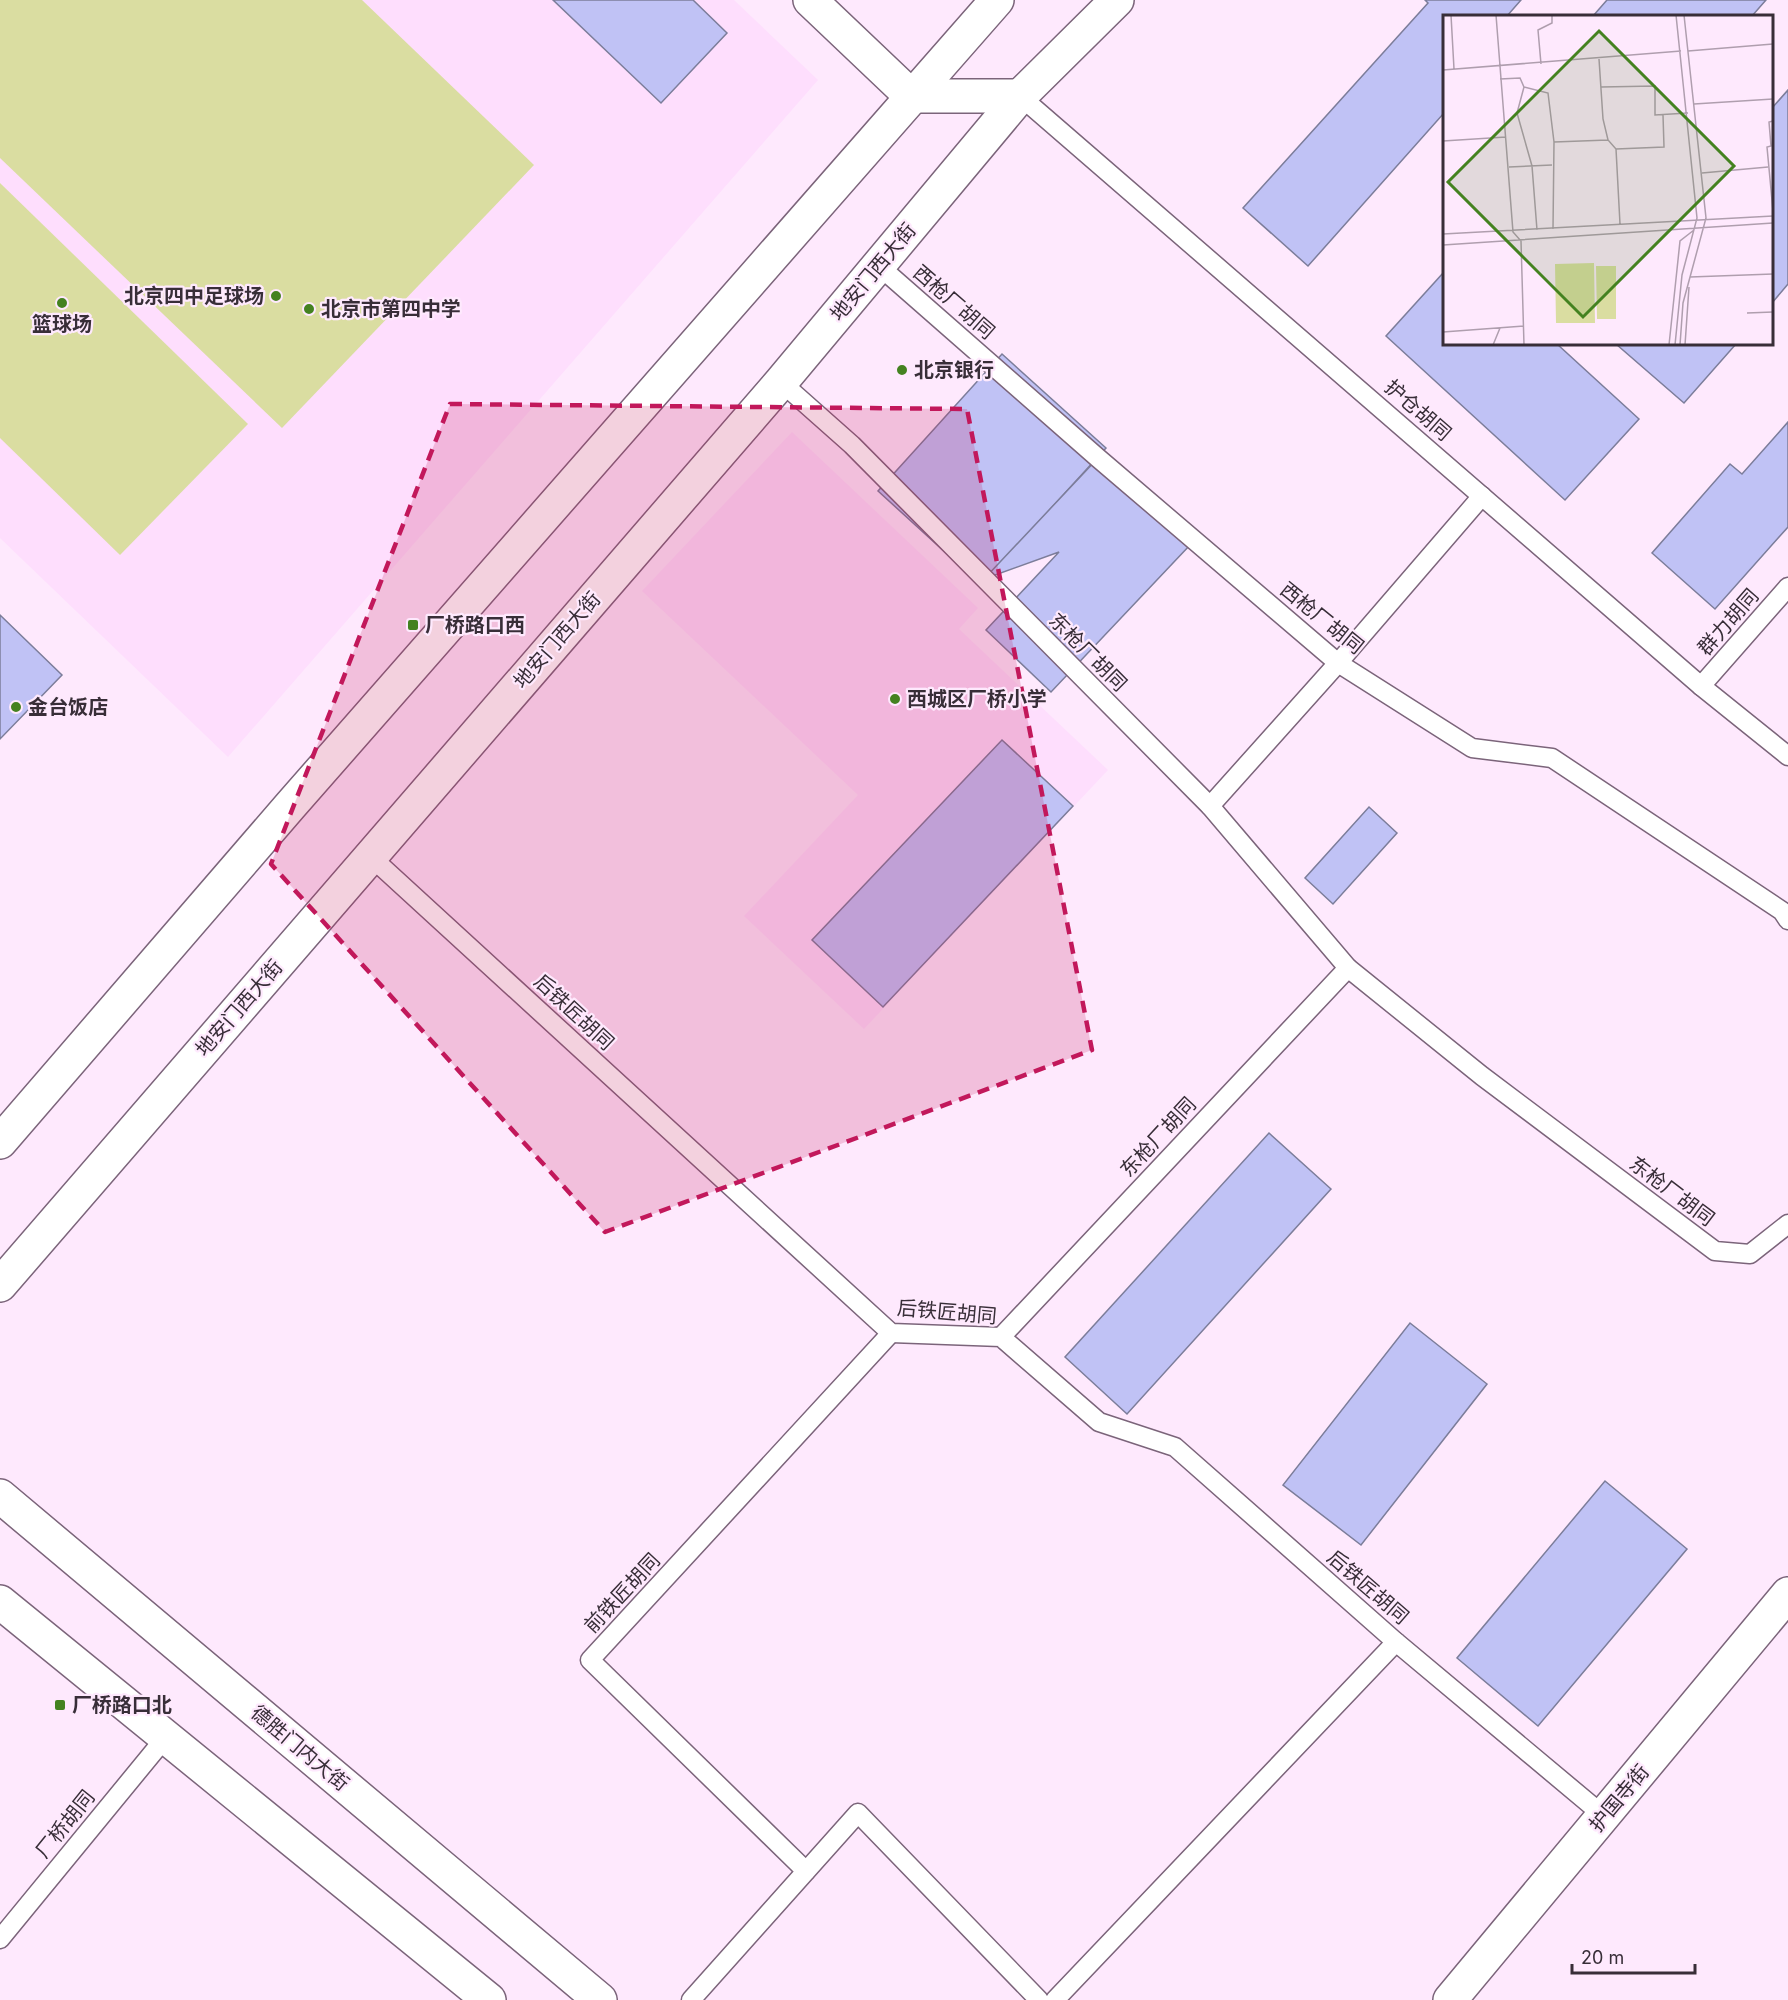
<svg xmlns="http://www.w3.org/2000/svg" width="1788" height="2000" viewBox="0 0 1788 2000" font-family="Inter,'Noto Sans SC',sans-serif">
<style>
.built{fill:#fedefd}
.grass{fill:#dadda1}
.building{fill:#c0c2f5;stroke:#7c7d9a;stroke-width:1.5}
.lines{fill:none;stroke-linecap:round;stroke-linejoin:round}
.service-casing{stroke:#7b647a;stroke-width:21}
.minor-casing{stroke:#7b647a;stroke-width:36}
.tertiary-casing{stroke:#7b647a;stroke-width:36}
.secondary-casing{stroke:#7b647a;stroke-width:36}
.primary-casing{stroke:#7b647a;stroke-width:36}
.service{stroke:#fff;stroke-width:18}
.minor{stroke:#fff;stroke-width:33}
.tertiary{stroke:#fff;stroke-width:33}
.secondary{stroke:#fff;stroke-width:33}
.primary{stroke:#fff;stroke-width:33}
.marked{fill:#c2185b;fill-opacity:0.2;stroke:#c2185b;stroke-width:4.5;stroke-dasharray:12 8;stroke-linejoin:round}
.poi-dot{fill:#448220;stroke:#fee9fd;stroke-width:2}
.labels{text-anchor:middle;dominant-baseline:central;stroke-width:4.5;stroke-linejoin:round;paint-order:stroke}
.street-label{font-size:20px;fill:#382e38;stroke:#fee9fd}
.poi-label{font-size:20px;font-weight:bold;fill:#382e38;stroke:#fee9fd;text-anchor:start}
.inset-road{fill:none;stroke:#af9eae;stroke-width:1.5}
.view{fill:#448220;fill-opacity:0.15;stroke:#448220;stroke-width:3}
.inset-edge{fill:none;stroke:#382e38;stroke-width:3}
</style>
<rect width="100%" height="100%" fill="#fee9fd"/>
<g class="built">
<polygon points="0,0 734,0 818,80 228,757 0,538"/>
<polygon points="792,432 978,608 959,629 1108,770 864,1029 744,916 858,795 642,591"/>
</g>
<g class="grass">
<polygon points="0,0 362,0 534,165 282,428 0,158"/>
<polygon points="0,183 248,424 120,555 0,438"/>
</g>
<g class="building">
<polygon points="553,0 693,0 727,33 661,103"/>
<polygon points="1425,0 1521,0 1507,16 1444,16 1444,113 1308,266 1243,208 1428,3"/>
<polygon points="1607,0 1766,0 1752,16 1593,16"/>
<polygon points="1788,90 1788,284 1772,303 1772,108"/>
<polygon points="1444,272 1444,344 1557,344 1639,419 1565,500 1386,336"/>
<polygon points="1616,344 1736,344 1684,403"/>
<polygon points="1002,354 1106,448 981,585 878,491"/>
<polygon points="1788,422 1788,527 1715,609 1652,553 1730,464 1742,474"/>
<polygon points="1098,458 1190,545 1051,692 986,630 1059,552 984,579"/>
<polygon points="0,615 62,675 0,739"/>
<polygon points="1002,740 1073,806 883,1007 812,940"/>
<polygon points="1369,807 1397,833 1333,904 1305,878"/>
<polygon points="1269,1133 1331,1189 1127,1414 1065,1357"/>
<polygon points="1410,1323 1487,1384 1361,1545 1283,1485"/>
<polygon points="1605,1481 1687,1549 1538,1726 1457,1658"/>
</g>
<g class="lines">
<defs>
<g id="service">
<polyline points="1020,96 1701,686 1788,756"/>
<polyline points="878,265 1098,458 1338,663 1472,748 1552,758 1782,911 1788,920"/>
<polyline points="781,382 852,445 1210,806 1348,968 1482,1076 1715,1251 1750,1254 1788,1224"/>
<polyline points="1701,686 1788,587"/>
<polyline points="1210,806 1338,663 1482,496"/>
<polyline points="370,856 891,1333 1001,1337 1099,1422 1175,1447 1396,1642 1604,1816"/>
<polyline points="1001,1337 1348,968"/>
<polyline points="806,1871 590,1660 891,1333"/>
<polyline points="0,1939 165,1738"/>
<polyline points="691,2000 858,1813 1039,2000"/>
<polyline points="1055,2000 1396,1642"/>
</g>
<polyline id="minor" points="1450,2000 1788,1594"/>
<polyline id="tertiary" points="810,0 911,96 1020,96"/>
<g id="secondary">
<polyline points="0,1496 600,2000"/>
<polyline points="0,1602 489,2000"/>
</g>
<g id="primary">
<polyline points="0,1142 290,806 997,0"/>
<polyline points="0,1285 781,382 1020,96 1117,0"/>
</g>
</defs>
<use href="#service" class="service-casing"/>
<use href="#minor" class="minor-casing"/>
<use href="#tertiary" class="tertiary-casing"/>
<use href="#secondary" class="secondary-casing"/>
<use href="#primary" class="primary-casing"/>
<use href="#service" class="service"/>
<use href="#minor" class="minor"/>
<use href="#tertiary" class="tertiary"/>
<use href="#secondary" class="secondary"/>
<use href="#primary" class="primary"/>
</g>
<path class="marked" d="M 450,404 L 967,409 L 1092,1050 L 605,1232 L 271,864 Z"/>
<g class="poi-dot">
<circle cx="276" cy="296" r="6"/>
<circle cx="62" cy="303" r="6"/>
<circle cx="309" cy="309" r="6"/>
<circle cx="902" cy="370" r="6"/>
<rect x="407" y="619" width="12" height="12" rx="3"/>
<circle cx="895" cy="699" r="6"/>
<circle cx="16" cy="707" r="6"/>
<rect x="54" y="1699" width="12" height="12" rx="3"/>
</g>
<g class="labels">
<g class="street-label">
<text transform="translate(873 272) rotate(-50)">地安门西大街</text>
<text transform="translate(954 302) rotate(41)">西枪厂胡同</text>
<text transform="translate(1418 410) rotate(41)">护仓胡同</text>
<text transform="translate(1322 618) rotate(39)">西枪厂胡同</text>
<text transform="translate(1728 622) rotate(-49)">群力胡同</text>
<text transform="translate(557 640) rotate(-49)">地安门西大街</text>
<text transform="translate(1088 652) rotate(45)">东枪厂胡同</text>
<text transform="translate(239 1008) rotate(-49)">地安门西大街</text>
<text transform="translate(574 1012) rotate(43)">后铁匠胡同</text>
<text transform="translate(1158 1137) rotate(-47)">东枪厂胡同</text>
<text transform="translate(1672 1191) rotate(37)">东枪厂胡同</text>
<text transform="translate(947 1312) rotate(5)">后铁匠胡同</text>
<text transform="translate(1368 1587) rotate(41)">后铁匠胡同</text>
<text transform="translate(622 1593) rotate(-47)">前铁匠胡同</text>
<text transform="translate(300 1748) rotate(40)">德胜门内大街</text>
<text transform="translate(1619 1798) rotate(-50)">护国寺街</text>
<text transform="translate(65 1824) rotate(-51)">厂桥胡同</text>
</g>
<g class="poi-label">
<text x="264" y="296" text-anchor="end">北京四中足球场</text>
<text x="321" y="309">北京市第四中学</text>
<text x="62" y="324" text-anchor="middle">篮球场</text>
<text x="914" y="370">北京银行</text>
<text x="425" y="625">厂桥路口西</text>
<text x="907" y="699">西城区厂桥小学</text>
<text x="28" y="707">金台饭店</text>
<text x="72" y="1705">厂桥路口北</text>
</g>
</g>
<g transform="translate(1443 15)">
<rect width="330" height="330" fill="#fee9fd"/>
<path d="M 151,248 L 152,308 L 113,308 L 112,249 ZM 153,251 L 173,251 L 173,304 L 154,304 Z" fill="#dadda1"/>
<path class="inset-road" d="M 8,0 L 11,54M 53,0 L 70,217 L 78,226 L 81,330M 245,36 L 330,29M 156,44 L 160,104 L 165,125 L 173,134 L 177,209M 98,49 L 95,15 L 109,8 L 109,0M 0,55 L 238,36M 57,64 L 77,63 L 81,72 L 105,78 L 111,127 L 110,214M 81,72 L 74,98 L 89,151 L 94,215M 158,72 L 212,71 L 212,100 L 245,98M 251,89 L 330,84M 330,106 L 326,107 L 328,131 L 324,132 L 330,196M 0,126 L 63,122M 111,127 L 165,125M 173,134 L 221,132 L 220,100M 66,152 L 109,150M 259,158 L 325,152M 0,219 L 330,201M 0,230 L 330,208M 247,262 L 330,259M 304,298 L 330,297M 0,317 L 81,311M 50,330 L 57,313M 226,330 L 237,226 L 251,215M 232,330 L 239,260 L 254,203 L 233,0M 237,330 L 240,288 L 263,203 L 241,0M 242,330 L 246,272"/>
<path class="view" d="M 156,16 L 291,151 L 140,302 L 5,167 Z"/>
<rect width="330" height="330" class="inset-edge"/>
</g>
<path d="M1572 1964v9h123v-9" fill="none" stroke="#382e38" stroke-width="3"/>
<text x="1581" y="1964" font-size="18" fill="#382e38" stroke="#fee9fd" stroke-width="4.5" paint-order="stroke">20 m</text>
</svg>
